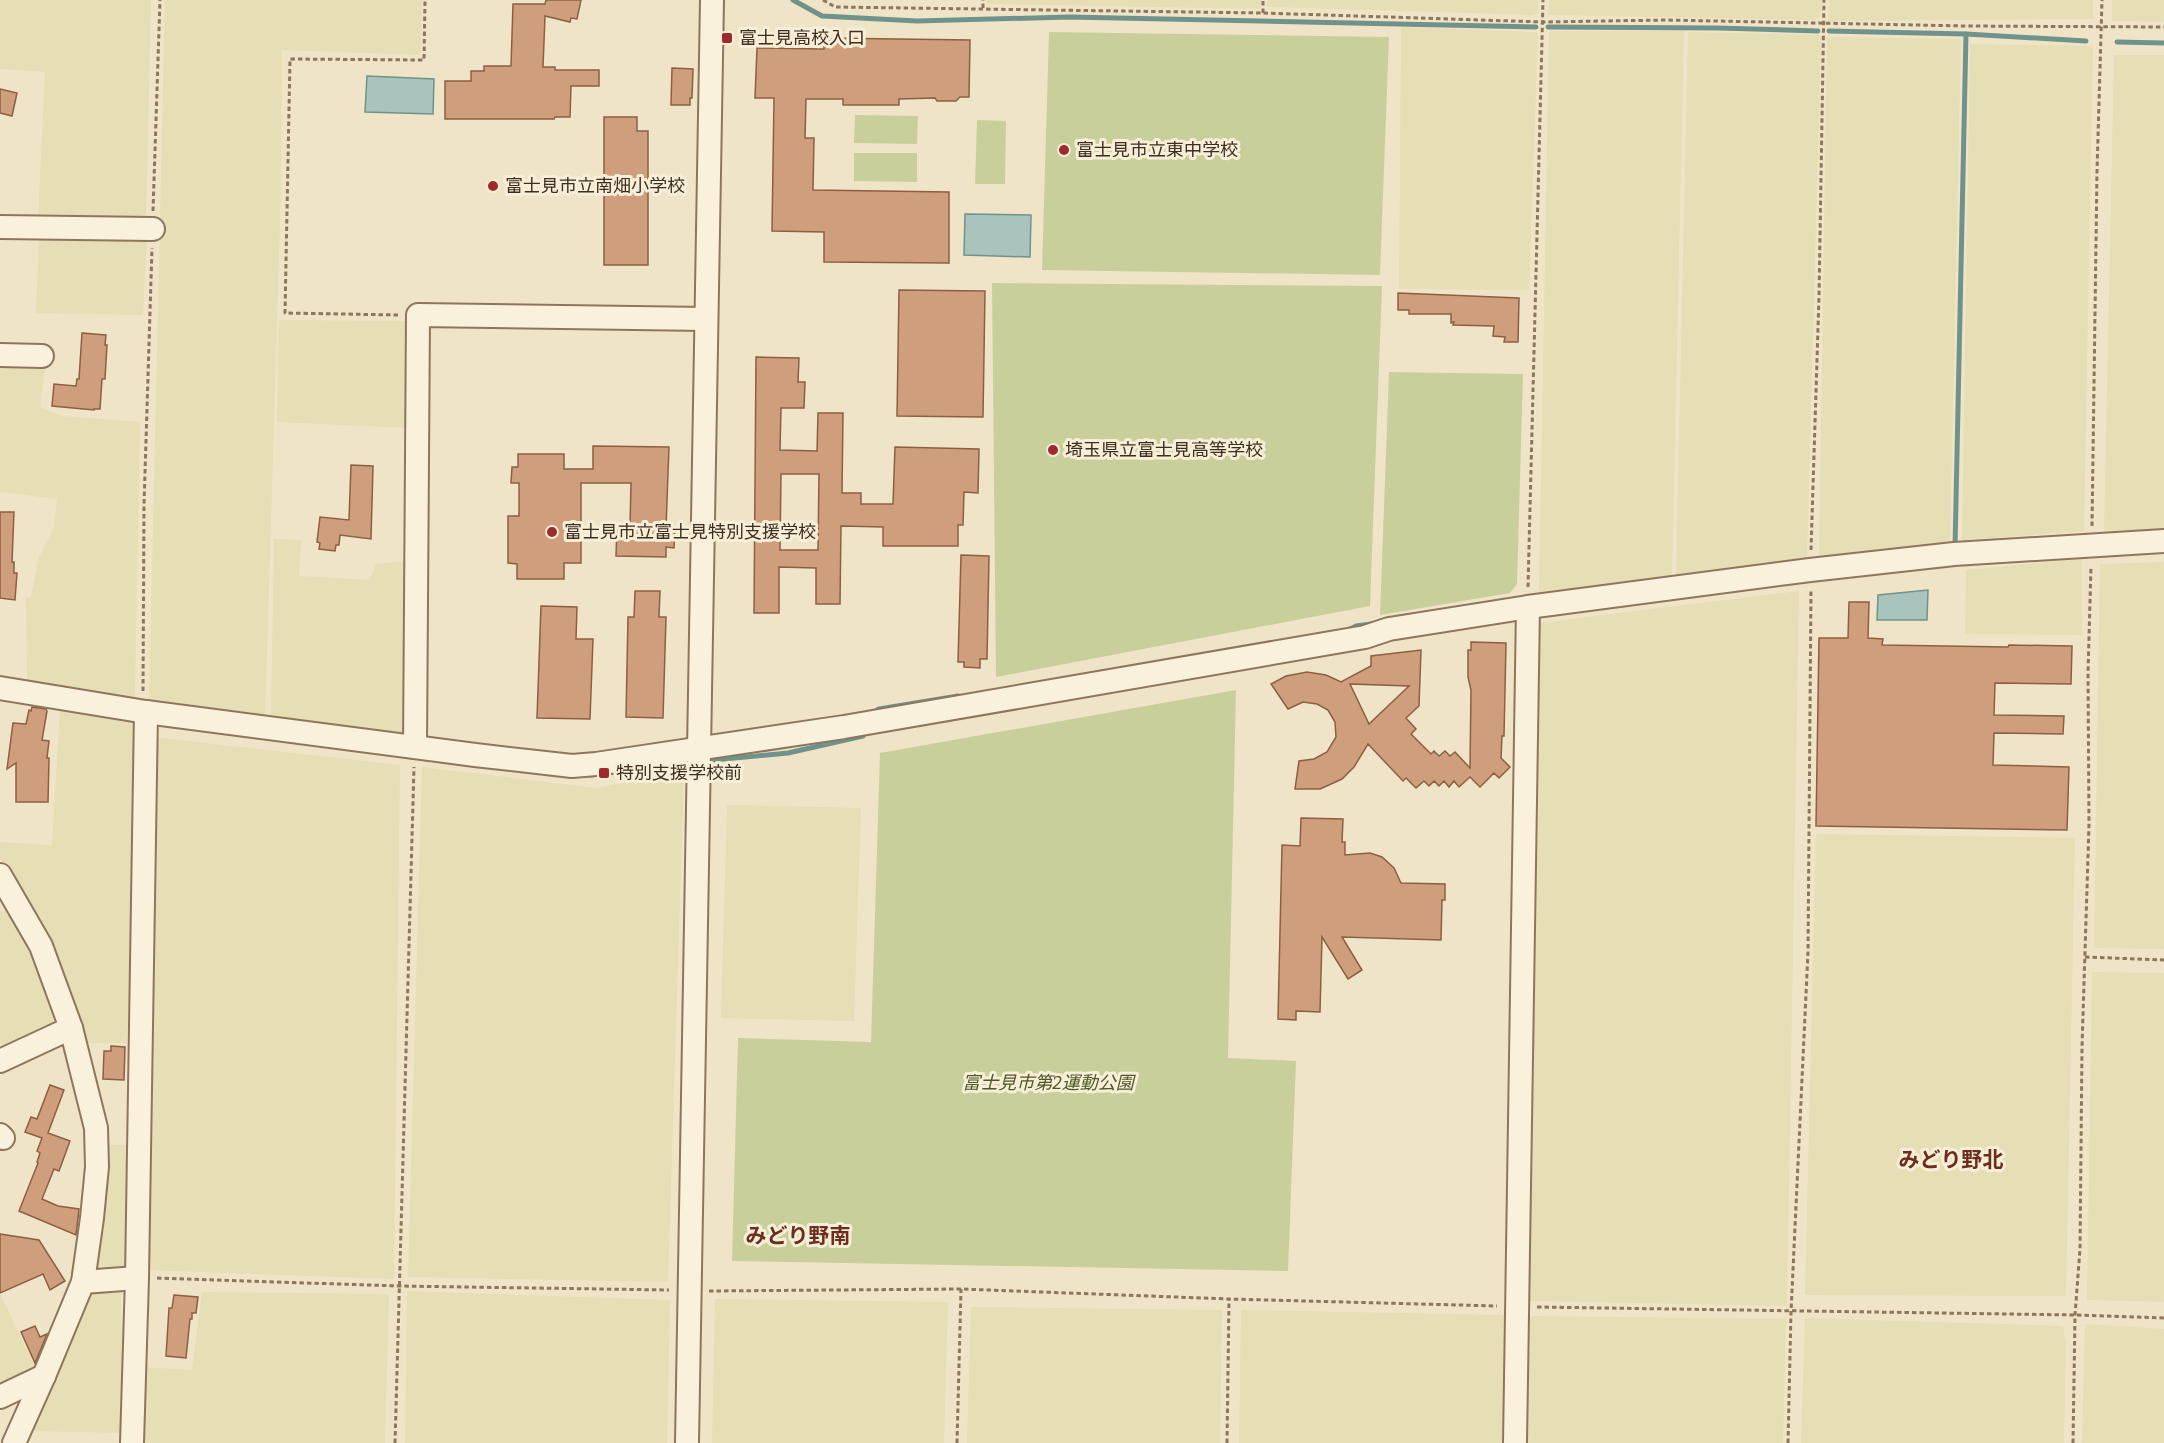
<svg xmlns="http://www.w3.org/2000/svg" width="2164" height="1443" viewBox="0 0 2164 1443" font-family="Bitter,'Noto Sans JP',serif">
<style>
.farmland{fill:#e6deb5}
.green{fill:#c9cf9b}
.water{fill:#a9c4bc;stroke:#6f938a;stroke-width:1.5}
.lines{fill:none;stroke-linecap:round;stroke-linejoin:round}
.stream{stroke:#6f938a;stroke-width:5}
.building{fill:#cf9f7d;stroke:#8d5f41;stroke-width:1.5;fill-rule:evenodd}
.minor-casing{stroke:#8d765c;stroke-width:26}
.path{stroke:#8d765c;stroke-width:3;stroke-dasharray:4.5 3;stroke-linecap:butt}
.minor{stroke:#faf1dc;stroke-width:22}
.poi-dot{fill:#9e2a2b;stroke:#f7eed8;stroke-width:2}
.labels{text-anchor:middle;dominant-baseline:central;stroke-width:6;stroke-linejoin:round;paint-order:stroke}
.poi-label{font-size:18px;fill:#3d2e20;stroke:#f7eed8;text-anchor:start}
.park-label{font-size:18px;font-style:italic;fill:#4d5a26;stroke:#f7eed8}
.quarter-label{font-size:21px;font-weight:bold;fill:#6b2e1e;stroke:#f7eed8}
</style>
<rect width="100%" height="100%" fill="#f0e4c8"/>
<g class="farmland">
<polygon points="0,0 151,0 146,223 38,220 45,72 0,69"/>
<polygon points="165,0 422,0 421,52 419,55 282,50 281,191 265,719 149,702"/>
<polygon points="987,0 1261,0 1261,9 987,4"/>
<polygon points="1267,0 1538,0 1538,13 1532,15 1267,7"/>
<polygon points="1549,0 1822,0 1821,15 1815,20 1548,15"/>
<polygon points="1829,0 2093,0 2093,19 1828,21"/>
<polygon points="2112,0 2164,0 2164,22 2112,21"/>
<polygon points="1401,27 1538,32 1529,290 1399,289"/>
<polygon points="1549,31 1684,31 1672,576 1539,592"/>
<polygon points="1688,32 1821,35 1807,559 1676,575"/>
<polygon points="1827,37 1961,39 1950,542 1819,556"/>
<polygon points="1970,44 2093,46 2084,531 1962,540"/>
<polygon points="2114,55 2164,55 2164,531 2104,532"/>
<polygon points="39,236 147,237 143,315 36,313"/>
<polygon points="279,320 409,321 409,428 277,422"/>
<polygon points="0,364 45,367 40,407 62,416 140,422 135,699 27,681 26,598 31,596 39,557 54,527 57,499 0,492"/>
<polygon points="274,539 301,540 299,576 370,580 376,564 407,561 405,737 271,719"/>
<polygon points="2082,559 2082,635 1965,634 1966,570"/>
<polygon points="2164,562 2164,949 2094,948 2100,564"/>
<polygon points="1799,591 1787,1306 1526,1301 1538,623"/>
<polygon points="60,709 135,722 134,884 127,1043 84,1043 45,939 0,858 0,842 52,845"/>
<polygon points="153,737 400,765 394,1279 146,1270"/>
<polygon points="422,767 596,788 684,772 668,1282 408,1277"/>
<polygon points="727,805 861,808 854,1021 721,1018"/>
<polygon points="1816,834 2075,838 2066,1296 1805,1295"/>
<polygon points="7,909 35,964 54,1020 47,1031 5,1051 0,1040 0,912"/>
<polygon points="2092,972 2164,973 2164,1302 2087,1300"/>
<polygon points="105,1145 127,1145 127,1271 101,1274 96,1269"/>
<polygon points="87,1290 121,1290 122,1433 30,1431"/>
<polygon points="407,1291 670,1300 667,1443 405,1443"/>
<polygon points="202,1292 385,1294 389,1296 385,1443 140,1443 142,1367 192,1370"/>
<polygon points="0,1294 38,1373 0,1390"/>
<polygon points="715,1299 948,1302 944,1443 712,1443"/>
<polygon points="971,1307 1222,1310 1220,1443 967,1443"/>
<polygon points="1241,1310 1504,1315 1510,1322 1507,1443 1239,1443"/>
<polygon points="1533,1316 1786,1319 1783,1443 1523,1443 1525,1321"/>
<polygon points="1805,1318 2063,1326 2066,1343 2064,1443 1801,1443"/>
<polygon points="2085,1324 2164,1329 2164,1443 2082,1443"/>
</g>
<g class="green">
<polygon points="1049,32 1389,37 1380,275 1042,270"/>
<polygon points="855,115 918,116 917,144 854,143"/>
<polygon points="977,120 1006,121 1005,184 975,184"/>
<polygon points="854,153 917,153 917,182 854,181"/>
<polygon points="992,283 1382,286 1370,606 996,677"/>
<polygon points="1389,372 1523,374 1517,584 1510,593 1380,615"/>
<polygon points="1236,690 1228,1058 1296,1061 1288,1271 732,1261 738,1038 871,1042 880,753"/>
</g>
<g class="water">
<polygon points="367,76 434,79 433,114 365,112"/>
<polygon points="965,214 1031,215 1030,257 964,255"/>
<polygon points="1928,590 1927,620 1877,620 1878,595"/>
</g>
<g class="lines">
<g class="stream">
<polyline points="793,0 822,16 917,21 1069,17 1536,27"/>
<polyline points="1548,27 1718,28 1818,31"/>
<polyline points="1829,31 1966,34 2086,41"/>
<polyline points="2117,42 2164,43"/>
<polyline points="1955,548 1966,34"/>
<polyline points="1348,630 1356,626 1371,624"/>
<polyline points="874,712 879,709 958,696"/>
<polyline points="703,761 788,753 863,736 866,728"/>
<polyline points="673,764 694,762"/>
<polyline points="590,775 616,772"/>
</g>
</g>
<g class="building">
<polygon points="546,0 581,0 577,19 571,18 570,22 545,16 543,67 555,67 555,70 599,70 599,86 571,86 570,117 555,117 554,119 445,119 445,81 471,81 471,71 484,71 484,66 511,66 513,4 545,4"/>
<polygon points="824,38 970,40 969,97 960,97 956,101 937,101 935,98 899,99 899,105 843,105 843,99 806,99 805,138 814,138 813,190 949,192 949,263 824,262 824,232 772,231 774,98 755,98 757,48 824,49"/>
<polygon points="672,68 693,69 692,98 690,98 690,105 671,105"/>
<polygon points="0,89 17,93 12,116 0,113"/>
<polygon points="604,117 637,117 637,131 648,131 648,265 604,265"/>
<polygon points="899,290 985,291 983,417 897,416"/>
<polygon points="1398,293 1519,298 1518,342 1504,342 1505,337 1493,336 1494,326 1453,325 1454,322 1451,323 1451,314 1409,314 1409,310 1398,310"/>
<polygon points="82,333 106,335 105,345 107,345 105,379 102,379 100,409 94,409 94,410 52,406 54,384 76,386 77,379 79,379"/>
<path d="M 756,357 L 799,358 L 798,382 L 805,382 L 804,408 L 781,408 L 780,450 L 817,451 L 818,413 L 843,413 L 842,493 L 861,493 L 861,504 L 893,504 L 895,447 L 979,449 L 978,493 L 964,492 L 963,525 L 958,525 L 958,546 L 883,546 L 883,527 L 841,526 L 840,604 L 816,604 L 816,568 L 779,567 L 779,613 L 754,613 ZM 781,474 L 819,474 L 818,550 L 780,550 Z"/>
<polygon points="593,446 669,447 666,528 675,528 674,548 666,547 666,557 616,556 617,526 630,526 631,483 581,483 581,563 564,563 564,579 517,579 517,564 508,563 508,516 519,516 519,483 511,483 512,467 518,467 518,454 564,454 564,469 593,469"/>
<polygon points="351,465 373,466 371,539 340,535 339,545 336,545 335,551 319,549 320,543 317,542 320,517 349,520"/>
<polygon points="0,512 14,512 12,562 14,562 14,573 17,573 15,600 0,598"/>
<polygon points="961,555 989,556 987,659 980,659 980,668 964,667 964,662 958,662"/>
<polygon points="635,591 660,591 659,617 666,617 663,718 626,717 628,617 634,617"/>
<polygon points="1849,602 1869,602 1868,638 1883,639 1882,645 2008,647 2009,645 2072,646 2071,684 1995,683 1994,715 2064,716 2063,734 1994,733 1993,765 2069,767 2067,830 1816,826 1819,638 1848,638"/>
<polygon points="541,606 577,607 576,639 593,639 590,719 537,718"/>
<path d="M 1471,642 L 1506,643 L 1504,736 L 1502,736 L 1501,758 L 1510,767 L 1499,778 L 1494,773 L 1480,787 L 1470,777 L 1459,787 L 1454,781 L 1449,787 L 1444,781 L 1439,786 L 1434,781 L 1429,786 L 1424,781 L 1416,788 L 1406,778 L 1403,781 L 1368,744 L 1354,767 L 1342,779 L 1320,789 L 1295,789 L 1299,761 L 1314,759 L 1327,752 L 1336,737 L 1335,722 L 1328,710 L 1317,704 L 1303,702 L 1288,709 L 1271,684 L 1286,676 L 1307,672 L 1326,675 L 1341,682 L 1371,666 L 1371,656 L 1421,650 L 1419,706 L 1406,718 L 1416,729 L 1411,734 L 1431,754 L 1434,751 L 1439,756 L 1445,751 L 1450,756 L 1455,752 L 1470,768 L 1471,690 L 1468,677 L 1468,650 L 1471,650 ZM 1350,684 L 1409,686 L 1369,724 Z"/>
<polygon points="32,707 46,709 47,711 42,740 49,741 47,758 49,758 48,802 16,802 16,763 7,769 13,723 26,724 29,710 31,711"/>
<polygon points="1301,818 1343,819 1342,842 1345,842 1345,855 1370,853 1382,857 1394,868 1401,883 1445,884 1445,900 1442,900 1441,940 1342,937 1362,970 1348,979 1322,937 1320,1012 1296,1011 1296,1020 1278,1019 1282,845 1300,846"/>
<polygon points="111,1046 125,1047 124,1080 103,1079 104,1051 111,1051"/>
<polygon points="50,1085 64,1090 48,1133 70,1141 59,1171 54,1169 42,1199 58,1206 79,1209 76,1235 19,1211 38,1163 37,1162 40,1153 37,1151 42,1138 25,1132 31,1117 37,1119"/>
<polygon points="0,1234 39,1240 65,1281 50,1290 43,1274 0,1293"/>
<polygon points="174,1295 198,1297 196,1313 192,1313 192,1319 190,1319 186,1358 166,1356 169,1308 172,1308"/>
<polygon points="35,1326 40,1337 47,1334 35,1363 21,1332"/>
</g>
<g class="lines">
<defs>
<g id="minor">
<polyline points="0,227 153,229"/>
<polyline points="0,355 42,356"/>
<polyline points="0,688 146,712 475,755 572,766 596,764 844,727 1365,637 1389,629 1528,607 1810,570 1954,554 2164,541"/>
<polyline points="415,747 418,315 706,319"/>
<polyline points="0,875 41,946 71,1028 96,1128 97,1167 92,1218 83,1282 44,1376 14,1443"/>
<polyline points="0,1061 71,1028"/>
<polyline points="0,1135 3,1138"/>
<polyline points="83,1282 137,1278"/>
<polyline points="0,1397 44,1376"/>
<polyline points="132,1443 137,1278 146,712"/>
<polyline points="687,1443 712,0"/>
<polyline points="1515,1443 1528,607"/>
</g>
</defs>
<use href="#minor" class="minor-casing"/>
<g class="path">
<polyline points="823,0 835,7 1263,13 1543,22 1666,20 1966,26 2164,27"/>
<polyline points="983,8 983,0"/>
<polyline points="1263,13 1263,0"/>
<polyline points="153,211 160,0"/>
<polyline points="398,315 285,313 290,59 424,60 425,0"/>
<polyline points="2092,526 2097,171 2102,0"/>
<polyline points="1811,550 1819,296 1824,0"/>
<polyline points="1528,587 1543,0"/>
<polyline points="143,691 144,505 152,248"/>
<polyline points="2085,957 2164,960"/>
<polyline points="157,1278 398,1286 669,1290"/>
<polyline points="709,1291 961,1289 1229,1299 1497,1306"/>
<polyline points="1537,1307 2075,1315 2164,1318"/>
<polyline points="395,1443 414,767"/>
<polyline points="957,1443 961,1289"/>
<polyline points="1227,1443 1229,1299"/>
<polyline points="1788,1443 1791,1312 1808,952 1811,590"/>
<polyline points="2073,1443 2075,1315 2080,1249 2082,1047 2089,825 2088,673 2091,566"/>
</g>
<use href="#minor" class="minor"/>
</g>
<g class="poi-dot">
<rect x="721" y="32" width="12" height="12" rx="3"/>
<circle cx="1064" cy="150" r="6"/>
<circle cx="493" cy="186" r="6"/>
<circle cx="1053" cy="450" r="6"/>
<circle cx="552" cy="532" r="6"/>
<rect x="598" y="767" width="12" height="12" rx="3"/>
</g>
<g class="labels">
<g class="poi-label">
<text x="739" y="38">富士見高校入口</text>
<text x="1076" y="150">富士見市立東中学校</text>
<text x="505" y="186">富士見市立南畑小学校</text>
<text x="1065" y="450">埼玉県立富士見高等学校</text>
<text x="564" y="532">富士見市立富士見特別支援学校</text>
<text x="616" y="773">特別支援学校前</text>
</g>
<g class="park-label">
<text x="1048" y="1083">富士見市第2運動公園</text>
</g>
<g class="quarter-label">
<text x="1951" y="1160">みどり野北</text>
<text x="798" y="1236">みどり野南</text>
</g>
</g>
</svg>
